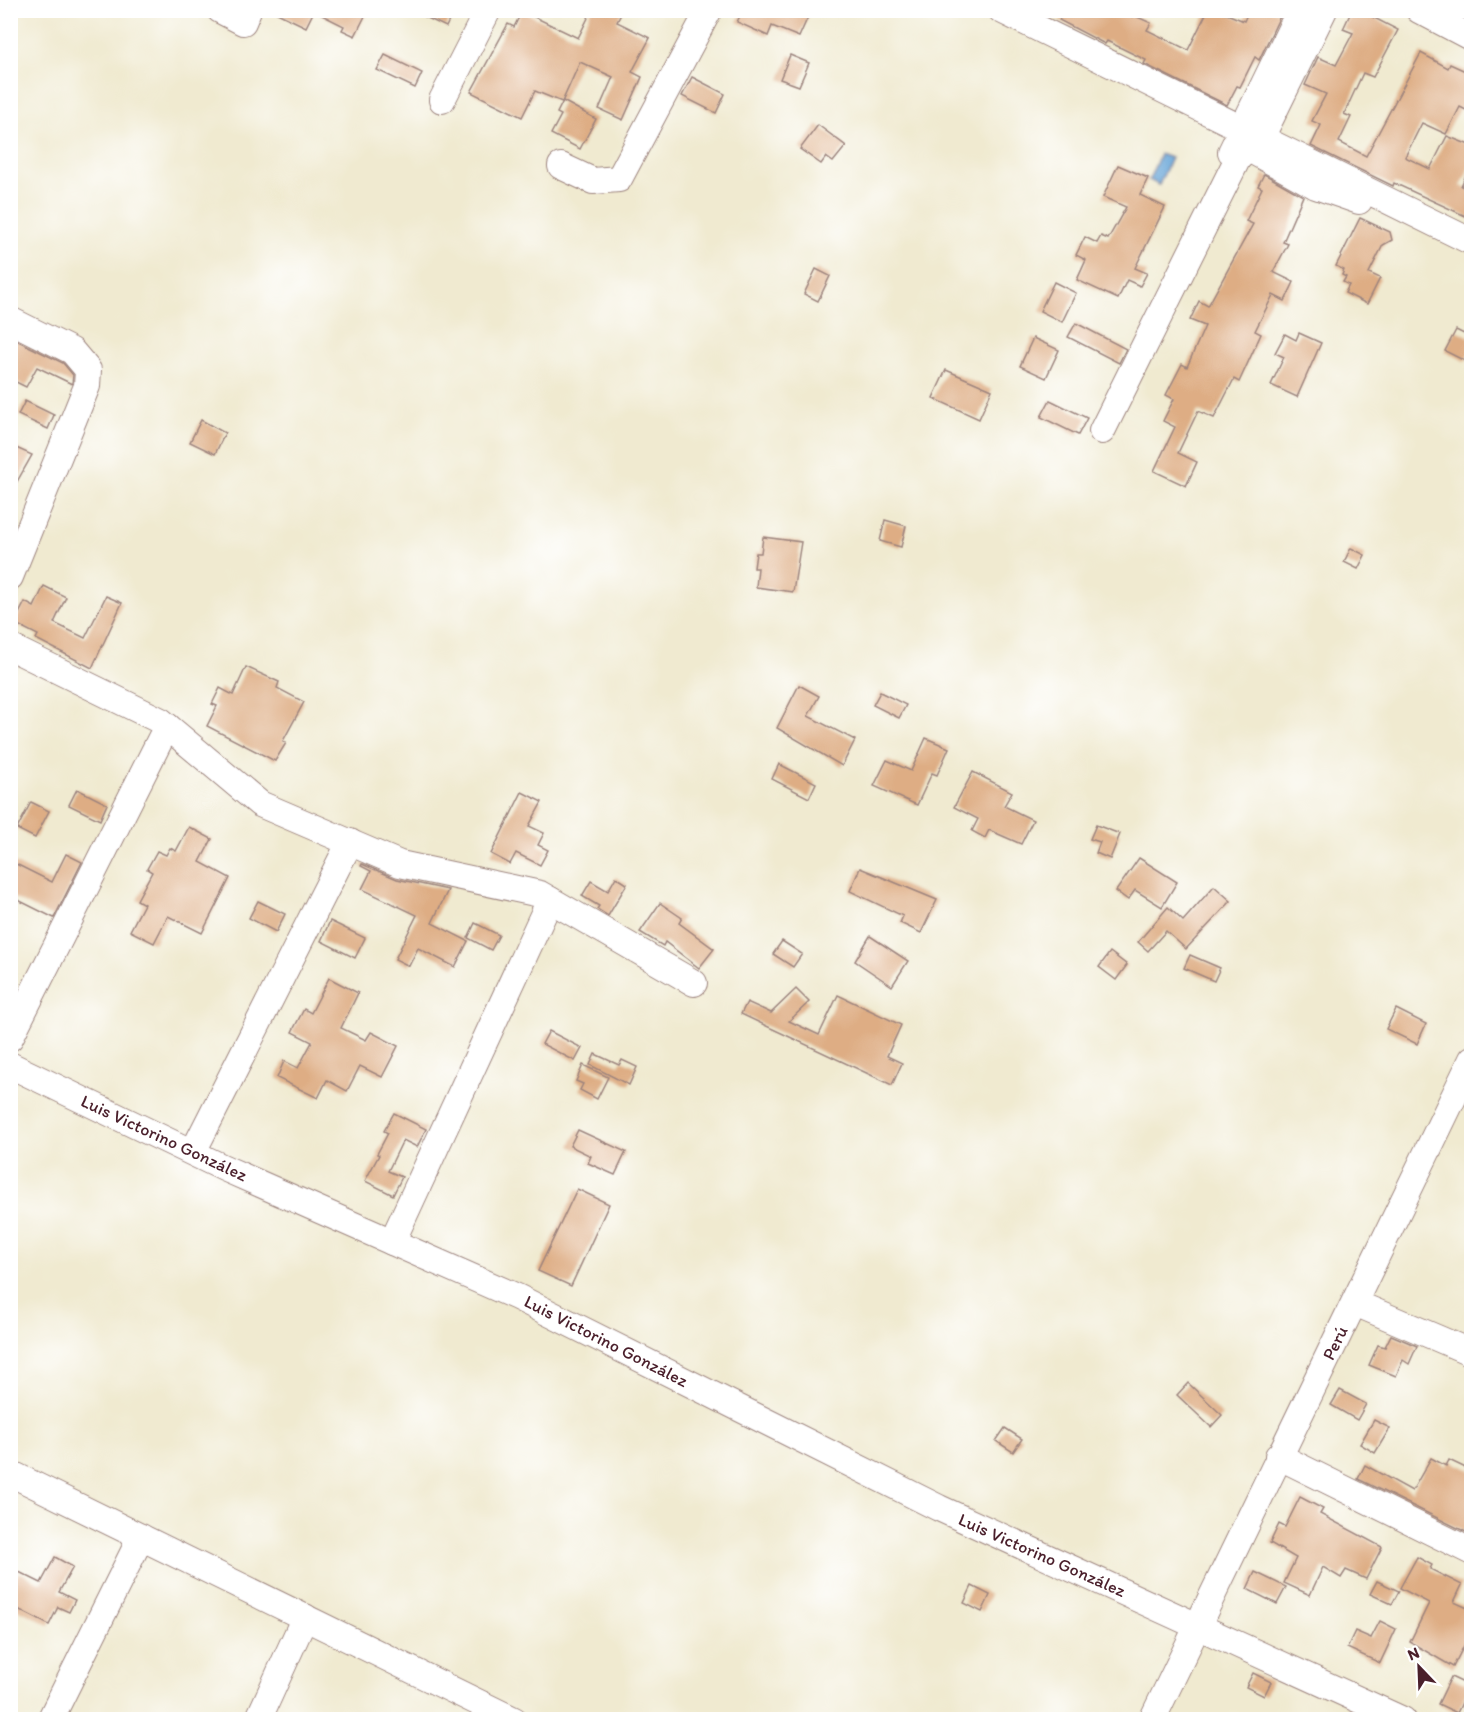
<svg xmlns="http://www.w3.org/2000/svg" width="1482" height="1730" viewBox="0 0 1482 1730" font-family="Itim,sans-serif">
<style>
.water{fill:#63a3d6;stroke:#566180;stroke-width:1.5}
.building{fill:#dead84}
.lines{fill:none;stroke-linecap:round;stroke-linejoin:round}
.minor-casing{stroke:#9d847e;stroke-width:28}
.minor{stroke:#fff;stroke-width:26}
.labels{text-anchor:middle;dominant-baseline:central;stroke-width:5;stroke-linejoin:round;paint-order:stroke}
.street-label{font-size:18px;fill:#4a1f2b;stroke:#fff}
</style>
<rect width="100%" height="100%" fill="#fff"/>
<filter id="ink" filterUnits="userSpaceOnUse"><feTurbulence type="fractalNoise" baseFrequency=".0167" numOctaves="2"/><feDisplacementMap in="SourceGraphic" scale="12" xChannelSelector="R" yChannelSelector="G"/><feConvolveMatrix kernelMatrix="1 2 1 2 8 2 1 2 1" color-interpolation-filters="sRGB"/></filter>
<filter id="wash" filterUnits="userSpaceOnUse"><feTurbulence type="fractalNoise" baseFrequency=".008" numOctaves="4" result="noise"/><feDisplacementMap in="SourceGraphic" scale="24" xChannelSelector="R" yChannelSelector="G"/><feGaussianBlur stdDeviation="1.35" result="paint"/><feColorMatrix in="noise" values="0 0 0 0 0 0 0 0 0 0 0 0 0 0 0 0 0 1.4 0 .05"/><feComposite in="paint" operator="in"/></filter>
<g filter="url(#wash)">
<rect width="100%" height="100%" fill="#f0ead0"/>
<polygon class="water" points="1160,154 1171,158 1159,185 1149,180"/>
<g id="blocks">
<g class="building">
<polygon points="271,10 368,10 355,36 342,30 344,26 314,11 306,27"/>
<polygon points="411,10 454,10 446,27"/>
<polygon points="592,10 623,10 617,22 650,38 632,72 642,77 623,120 599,109 613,77 580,62 562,102 535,91 522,117 471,92 508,24 514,27 522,11 578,38"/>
<polygon points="739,10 811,10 799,37 772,26 768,36 737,22 742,12"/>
<polygon points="1064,10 1119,10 1132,17 1133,15 1151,23 1147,30 1188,50 1208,10 1217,10 1244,21 1249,10 1274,10 1281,14 1259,60 1255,57 1240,87 1237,86 1227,105 1144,64 1146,60 1107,41 1105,44 1059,20"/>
<polygon points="1352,10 1359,10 1398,30 1373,77 1363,73 1344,114 1351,117 1339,142 1366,156 1421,53 1448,68 1450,64 1472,74 1472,113 1460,107 1446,134 1422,123 1405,157 1430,169 1447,136 1472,146 1472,161 1461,186 1472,191 1472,219 1394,183 1393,186 1311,146 1321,125 1312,121 1326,94 1305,85 1318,57 1336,65 1353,33 1343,29"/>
<polygon points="385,55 422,73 415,88 377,70"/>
<polygon points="790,55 809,63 799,86 780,79"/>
<polygon points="692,77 725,94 716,113 682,96"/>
<polygon points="563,101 596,119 580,149 551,134 561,115 557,113"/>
<polygon points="818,125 846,146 833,162 826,157 821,164 800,149"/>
<polygon points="1118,165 1148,178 1140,195 1165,207 1135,268 1147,273 1140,286 1127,280 1118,299 1077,280 1086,260 1076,255 1085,237 1097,243 1101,236 1108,239 1126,207 1103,197"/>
<polygon points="1264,174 1303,196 1283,242 1288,244 1273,272 1294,282 1285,301 1273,295 1255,331 1261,334 1239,382 1234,379 1214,418 1198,411 1178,453 1197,462 1186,486 1154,471 1175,427 1163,421 1174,399 1166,395 1182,364 1187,367 1205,326 1190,320 1199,301 1208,306 1253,224 1246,221 1262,188 1258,186"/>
<polygon points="1360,218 1390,232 1392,240 1383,245 1369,273 1380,278 1367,304 1345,293 1349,285 1343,282 1346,277 1342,275 1344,270 1336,266"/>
<polygon points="816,269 830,276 818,301 804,294"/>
<polygon points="1054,282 1076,293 1062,322 1040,311"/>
<polygon points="1076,323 1126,349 1119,363 1068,337"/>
<polygon points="1456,330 1472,338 1472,348 1465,361 1445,351"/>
<polygon points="1299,333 1321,343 1297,397 1271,385 1284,357 1275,353 1285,334 1296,340"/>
<polygon points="10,337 63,363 73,375 72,384 37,367 26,387 10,379"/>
<polygon points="1033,338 1059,350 1046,378 1020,366"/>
<polygon points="946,370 992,390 979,419 933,398"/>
<polygon points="1050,400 1087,418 1078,435 1041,417"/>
<polygon points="25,401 54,415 48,429 18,415"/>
<polygon points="201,420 225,433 215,454 190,442"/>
<polygon points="14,447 32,455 10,494 10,455"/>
<polygon points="885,520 906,526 901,547 880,541"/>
<polygon points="763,537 801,542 793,592 756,587 758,568 754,568 756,553 761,553"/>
<polygon points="1351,548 1365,555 1358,569 1344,562"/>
<polygon points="44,586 66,597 54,623 85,638 106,596 122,603 92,668 36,639 38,635 14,623 25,602 34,607"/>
<polygon points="246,667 279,682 277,688 304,702 283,741 286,743 275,761 207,726 217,706 212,704 220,688 233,695"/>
<polygon points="799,685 819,696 808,716 855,740 842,766 777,728"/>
<polygon points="880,692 906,705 899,718 873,705"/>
<polygon points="926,738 949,748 937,775 932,773 917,805 874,786 887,760 911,771"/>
<polygon points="779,764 816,783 809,798 772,779"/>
<polygon points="973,772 1012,792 1004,806 1033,820 1021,844 989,830 985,838 972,831 978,819 954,807"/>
<polygon points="77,789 107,804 100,820 69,805"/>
<polygon points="522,792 542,802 529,826 544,833 538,845 548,850 540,865 516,853 510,864 491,854"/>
<polygon points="31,802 49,811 35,838 17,829"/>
<polygon points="1096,825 1120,834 1110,859 1096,853 1100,842 1090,839"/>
<polygon points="189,827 212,839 200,862 230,878 202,933 168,916 154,943 130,931 144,904 137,900 152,872 147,869 157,851 166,855 170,848 176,851"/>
<polygon points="66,854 82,862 54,918 10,896 10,861 52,882"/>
<polygon points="1139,858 1177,882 1162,907 1135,890 1128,900 1116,891"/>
<polygon points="362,864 397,879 448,890 432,923 468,941 455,967 418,948 409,966 395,959 417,915 362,889 371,871 361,866"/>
<polygon points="860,868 937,900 921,933 900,923 903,916 850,891"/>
<polygon points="616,877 627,884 608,916 597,909 599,906 582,896 591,881 608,891"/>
<polygon points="1214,886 1231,901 1186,949 1166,931 1148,951 1138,942 1168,907 1183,921"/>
<polygon points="258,901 285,914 276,932 249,918"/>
<polygon points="660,903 682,918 679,923 714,949 699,968 665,942 663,946 640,932"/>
<polygon points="330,921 365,938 355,958 321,941"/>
<polygon points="475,923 499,935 491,950 468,938"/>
<polygon points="870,936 908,961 892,986 855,961"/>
<polygon points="782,941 802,954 793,967 773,954"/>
<polygon points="1110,952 1127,965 1116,980 1099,967"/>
<polygon points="1190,955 1220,968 1214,981 1184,968"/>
<polygon points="329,978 358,993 341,1028 366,1040 371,1032 398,1046 382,1077 360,1066 347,1091 327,1080 318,1098 277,1078 284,1061 298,1068 312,1042 292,1032 304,1009 311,1013"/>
<polygon points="796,989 809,1002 789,1021 819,1035 838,995 901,1025 887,1056 902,1063 892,1085 741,1014 747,1002 771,1013"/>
<polygon points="1396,1009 1426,1024 1417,1044 1386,1029"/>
<polygon points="549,1031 582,1048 575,1061 542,1044"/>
<polygon points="595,1054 619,1065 622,1060 637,1067 629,1085 590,1065"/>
<polygon points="583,1065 608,1077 597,1099 580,1090 583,1084 576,1081"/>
<polygon points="394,1113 426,1129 417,1147 403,1140 388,1171 402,1177 393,1195 365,1181 379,1155 377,1154 388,1133 384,1131"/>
<polygon points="578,1130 626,1152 615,1175 588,1163 591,1156 570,1146"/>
<polygon points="577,1189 609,1204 571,1286 538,1271"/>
<polygon points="1391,1335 1417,1346 1409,1364 1403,1360 1396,1376 1369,1365 1378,1345 1385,1347"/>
<polygon points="1188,1383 1222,1415 1211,1427 1177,1395"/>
<polygon points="1340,1390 1366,1404 1357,1420 1331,1405"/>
<polygon points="1374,1420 1390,1428 1375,1453 1360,1444"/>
<polygon points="1005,1428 1022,1439 1013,1452 996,1441"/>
<polygon points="1431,1458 1446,1466 1449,1460 1472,1471 1472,1535 1358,1479 1365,1465 1412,1491"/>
<polygon points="1300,1497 1323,1509 1320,1514 1382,1547 1366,1579 1346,1570 1341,1578 1323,1567 1310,1595 1284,1583 1296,1558 1270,1543 1279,1524 1285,1527"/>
<polygon points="55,1557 73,1567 59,1592 75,1600 69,1612 58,1607 49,1625 10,1605 10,1588 19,1572 41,1583"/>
<polygon points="1417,1557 1432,1565 1430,1569 1462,1585 1454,1602 1472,1610 1472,1630 1453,1667 1410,1642 1429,1603 1400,1588"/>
<polygon points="1255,1572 1286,1587 1277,1604 1247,1589"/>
<polygon points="1377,1581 1399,1591 1392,1604 1370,1594"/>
<polygon points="972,1586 990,1595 982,1612 964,1603"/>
<polygon points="1380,1621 1396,1629 1380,1663 1347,1648 1355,1631 1371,1638"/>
<polygon points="1253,1673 1271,1682 1264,1696 1246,1687"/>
<polygon points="1451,1677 1470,1686 1457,1713 1438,1704"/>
</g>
</g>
</g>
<g filter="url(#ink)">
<use href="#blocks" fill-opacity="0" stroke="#9d847e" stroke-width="1.5"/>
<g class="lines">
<defs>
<g id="minor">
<polyline points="220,10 243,22 248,10"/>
<polyline points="1001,10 1472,242"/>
<polyline points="1300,10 1231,152 1238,158 1249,149 1316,186 1359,201"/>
<polyline points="1419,10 1472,38"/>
<polyline points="442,100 488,10"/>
<polyline points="1249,149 1261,138 1324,10"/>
<polyline points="561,166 593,181 619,179 709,10"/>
<polyline points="10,320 72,351 88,370 87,386 10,577"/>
<polyline points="1102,431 1238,158"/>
<polyline points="10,647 161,721 260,804 400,864 540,894 694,983"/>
<polyline points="10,1038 167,726"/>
<polyline points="10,1065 224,1168 517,1297 939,1508 1403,1720"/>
<polyline points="193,1152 350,842"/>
<polyline points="392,1242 550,900"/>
<polyline points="1355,1303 1472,1353"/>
<polyline points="1278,1456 1472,1552"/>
<polyline points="10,1473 514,1720"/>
<polyline points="50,1720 141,1537"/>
<polyline points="258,1720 305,1617"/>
<polyline points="1152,1720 1472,1059"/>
</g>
</defs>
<use href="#minor" class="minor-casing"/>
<use href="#minor" class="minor"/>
</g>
</g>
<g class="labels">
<g class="street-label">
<text transform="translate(164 1138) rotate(25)">Luis Victorino González</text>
<text transform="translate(606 1341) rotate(27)">Luis Victorino González</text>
<text transform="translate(1335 1343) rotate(-64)">Perú</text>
<text transform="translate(1042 1555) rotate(24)">Luis Victorino González</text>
</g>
</g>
<rect width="1482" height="1730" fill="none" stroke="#fff" stroke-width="36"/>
<g transform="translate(1419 1667) rotate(337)" stroke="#ffffff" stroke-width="4.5" paint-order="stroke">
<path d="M0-4.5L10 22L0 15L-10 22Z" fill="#4a1f2b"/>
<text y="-9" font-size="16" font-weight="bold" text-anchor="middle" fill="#4a1f2b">N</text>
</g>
</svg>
